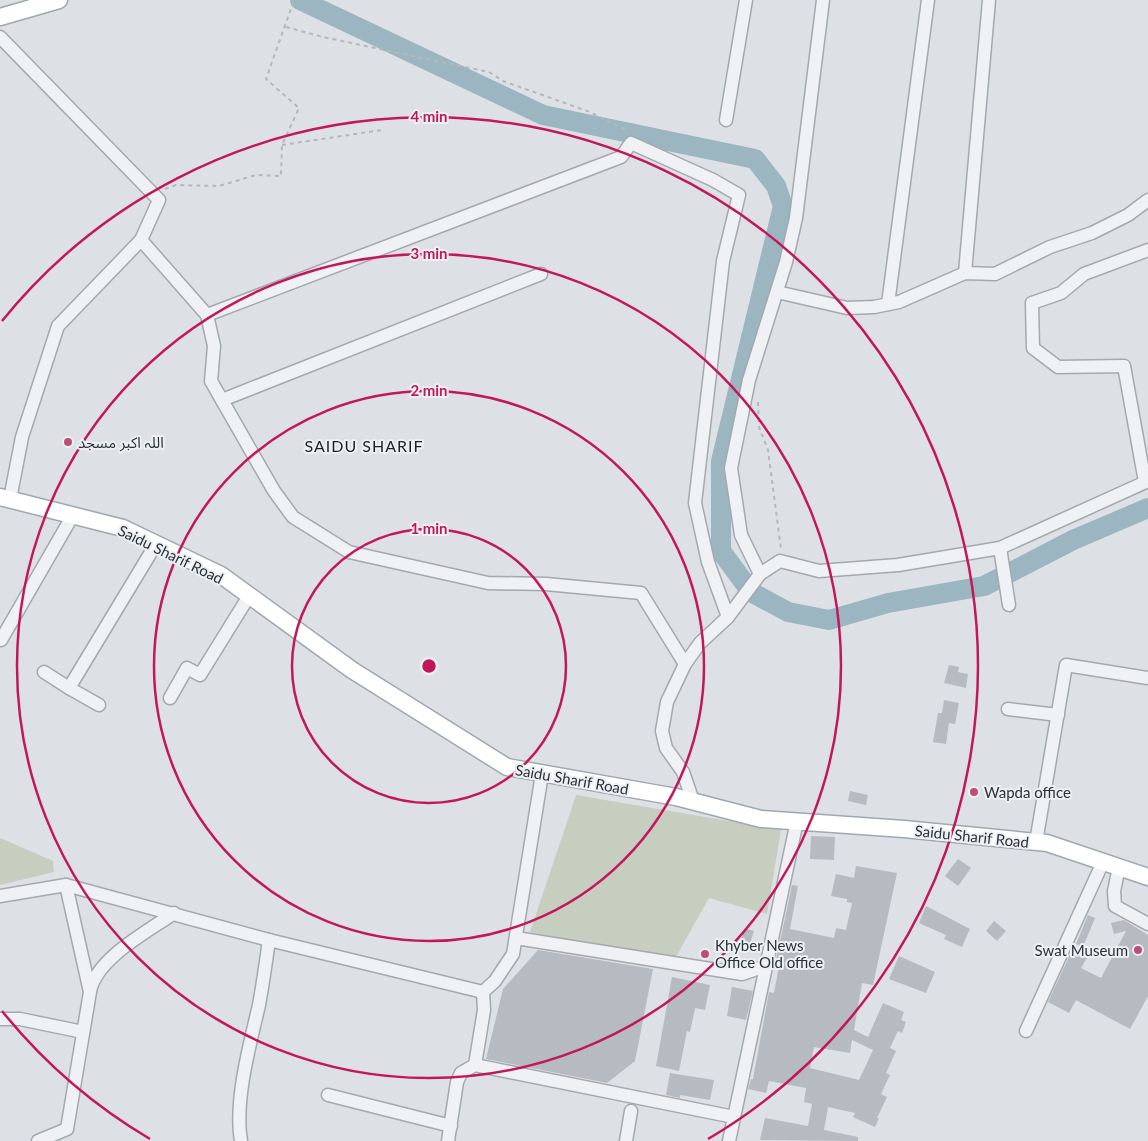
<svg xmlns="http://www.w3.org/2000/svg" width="1148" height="1141" viewBox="0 0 1148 1141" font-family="Lato,'Noto Sans Arabic',sans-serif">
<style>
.green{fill:#c5cebf}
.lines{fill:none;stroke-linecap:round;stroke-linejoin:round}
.river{stroke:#9bb5c1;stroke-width:20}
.building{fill:#b5bbc1;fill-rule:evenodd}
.minor-casing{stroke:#a3a9ae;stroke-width:15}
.major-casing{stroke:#9da8af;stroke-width:19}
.path{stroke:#b3b8bc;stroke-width:2;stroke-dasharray:4 4;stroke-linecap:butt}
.minor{stroke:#eff1f4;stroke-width:12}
.major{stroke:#fff;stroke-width:16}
.ring{fill:none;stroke:#c2185b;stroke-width:2.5}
.poi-dot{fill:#bd4f75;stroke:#ecf0f3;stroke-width:2}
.labels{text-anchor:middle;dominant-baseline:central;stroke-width:4;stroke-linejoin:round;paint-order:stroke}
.poi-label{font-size:15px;fill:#283239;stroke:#ecf0f3;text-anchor:start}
.street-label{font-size:15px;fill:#283239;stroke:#ecf0f3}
.neighbourhood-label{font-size:16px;letter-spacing:1px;fill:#1a232a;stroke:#ecf0f3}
.centre{fill:#c2185b;stroke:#ecf0f3;stroke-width:2.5}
.ring-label{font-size:15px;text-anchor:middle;font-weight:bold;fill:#c2185b;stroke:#ecf0f3;stroke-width:4;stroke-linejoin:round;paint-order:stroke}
</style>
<rect width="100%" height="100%" fill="#dde1e5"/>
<g class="green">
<polygon points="576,795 781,830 767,914 709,898 672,964 530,932"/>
<polygon points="0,838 53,861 54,872 0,885"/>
</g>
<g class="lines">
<polyline class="river" points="300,0 543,115 755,159 776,186 783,206 721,461 721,551 751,592 788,612 829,620 888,603 984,586 1073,540 1148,508"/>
</g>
<g class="building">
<polygon points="949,665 959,667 958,672 968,674 966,688 944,683"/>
<polygon points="944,700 959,703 955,724 949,723 946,744 933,742 938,713 942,713"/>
<polygon points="850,791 868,795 866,805 848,801"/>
<polygon points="811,836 835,837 834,860 810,859"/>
<polygon points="958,859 971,868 958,886 945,876"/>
<path d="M 856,866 L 897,873 L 873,985 L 862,983 L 854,1030 L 868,1037 L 883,1003 L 904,1012 L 901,1020 L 906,1022 L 902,1033 L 898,1031 L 890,1048 L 896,1051 L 886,1073 L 890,1075 L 881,1094 L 887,1097 L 877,1118 L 879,1118 L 875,1127 L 853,1117 L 855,1113 L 828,1107 L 824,1130 L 858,1137 L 858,1141 L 760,1140 L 765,1118 L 808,1126 L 812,1104 L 804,1102 L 806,1088 L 769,1081 L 766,1093 L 748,1089 L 751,1079 L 753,1079 L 769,992 L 774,993 L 779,966 L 775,965 L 792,885 L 798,886 L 790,929 L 834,938 L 836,928 L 846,930 L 852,903 L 847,902 L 847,899 L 831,896 L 836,874 L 854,878 ZM 852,1040 L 873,1050 L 859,1080 L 810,1068 L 814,1047 L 850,1053 Z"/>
<polygon points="926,906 970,929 962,947 944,939 946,935 919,923"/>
<polygon points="1088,915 1095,918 1083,947 1076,944"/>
<polygon points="1124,920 1148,935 1148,996 1130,1029 1076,1000 1069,1013 1048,1002 1072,950 1087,958 1081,968 1101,978 1126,931 1114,934 1111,923"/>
<polygon points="994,921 1006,931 997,941 986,931"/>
<polygon points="745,928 754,931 747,952 738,949"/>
<polygon points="538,950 653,969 635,1061 607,1083 486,1059 503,989"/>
<polygon points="899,956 935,972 926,993 889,979"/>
<polygon points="672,977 710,985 705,1010 695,1008 690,1032 687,1031 679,1071 656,1066"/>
<polygon points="732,987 753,991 746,1020 727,1016"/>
<polygon points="670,1073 714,1080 710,1100 680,1095 680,1098 666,1095"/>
</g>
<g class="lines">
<defs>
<g id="minor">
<polyline points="823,0 796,218 786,262 749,380 731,468 741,535 760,574 780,561 819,571 898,565 1000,548 1148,481"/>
<polyline points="0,37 159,200 141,240 58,326 22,437 10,499"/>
<polyline points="726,120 746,0"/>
<polyline points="141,240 207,315 214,346 211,381 274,491 293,517 349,552 488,583 546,584 641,593 685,664"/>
<polyline points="965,273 989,0"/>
<polyline points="777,292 847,308 874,307 899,302 965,273 995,274 1050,247 1092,233 1128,215 1148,200"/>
<polyline points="888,304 928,0"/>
<polyline points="207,315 621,157 631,143 713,180 739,195 723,261 695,503 708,562 728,617 700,643 685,664 667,702 662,731 666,748 683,772 693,801"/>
<polyline points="222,400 541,274"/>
<polyline points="1145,482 1124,366 1058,367 1033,348 1032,303 1061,293 1084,274 1148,250"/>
<polyline points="1000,548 1009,605"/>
<polyline points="728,617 760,574"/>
<polyline points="1,640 73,515"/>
<polyline points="44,672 69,688"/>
<polyline points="170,698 187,668 200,675 249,596"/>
<polyline points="99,705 69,688 156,544"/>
<polyline points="1008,709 1058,715"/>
<polyline points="1036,842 1066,665 1148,678"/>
<polyline points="1119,867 1114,891 1115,906 1148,924"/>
<polyline points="0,896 66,885 269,940 483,992"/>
<polyline points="516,938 742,974 766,966"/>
<path d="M 90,991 C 97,958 147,932 174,913"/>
<polyline points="483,992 495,981 513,954 542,774"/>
<polyline points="0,1019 20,1019 83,1032"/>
<polyline points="1026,1031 1103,862"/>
<polyline points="475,1065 484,1010 483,992"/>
<polyline points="328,1095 451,1126"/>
<polyline points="38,1141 67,1129 90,992 66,885"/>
<path d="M 241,1141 C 234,1101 250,1044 259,1005 C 263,983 266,962 269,940"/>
<polyline points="448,1141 457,1082 461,1073 475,1065 734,1117"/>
<polyline points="626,1141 631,1111"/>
<polyline points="729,1141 797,821"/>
</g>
<g id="major">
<polyline points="0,17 59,0"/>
<polyline points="0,497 123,528 221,575 352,670 507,767 676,797 761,819 904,829 1047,843 1148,877"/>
</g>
</defs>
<use href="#minor" class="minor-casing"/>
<use href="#major" class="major-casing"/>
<g class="path">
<polyline points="286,27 323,37 489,72 503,81 590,112 628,131"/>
<polyline points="282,145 382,130"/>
<polyline points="165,189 176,185 219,186 256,175 281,176 282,145 299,108 266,79 294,0"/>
<polyline points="758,402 759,427 768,450 781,549"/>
</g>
<use href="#minor" class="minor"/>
<use href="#major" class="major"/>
</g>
<g class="ring">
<circle cx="429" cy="666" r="137"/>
<circle cx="429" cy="666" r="275"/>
<circle cx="429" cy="666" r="412"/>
<path d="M150 1139A549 549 0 0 1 2 1011M2 321A549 549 0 1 1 708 1139"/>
</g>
<g class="poi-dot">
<circle cx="68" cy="442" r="5"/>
<circle cx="974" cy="792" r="5"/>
<circle cx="1138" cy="950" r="5"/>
<circle cx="705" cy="954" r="5"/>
</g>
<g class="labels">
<g class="poi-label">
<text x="78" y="442">اللہ اکبر مسجد</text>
<text x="984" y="792">Wapda office</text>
<text x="715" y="945">Khyber News<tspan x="715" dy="17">Office Old office</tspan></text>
<text x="1128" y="950" text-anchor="end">Swat Museum</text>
</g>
<g class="street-label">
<text transform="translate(171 554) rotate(26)">Saidu Sharif Road</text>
<text transform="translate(572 779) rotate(10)">Saidu Sharif Road</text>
<text transform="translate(972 836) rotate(6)">Saidu Sharif Road</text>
</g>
<g class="neighbourhood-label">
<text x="364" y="445">SAIDU SHARIF</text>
</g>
</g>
<circle cx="429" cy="666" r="8" class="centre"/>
<g class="ring-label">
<text x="429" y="122">4 min</text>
<text x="429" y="259">3 min</text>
<text x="429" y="396">2 min</text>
<text x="429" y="534">1 min</text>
</g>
</svg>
